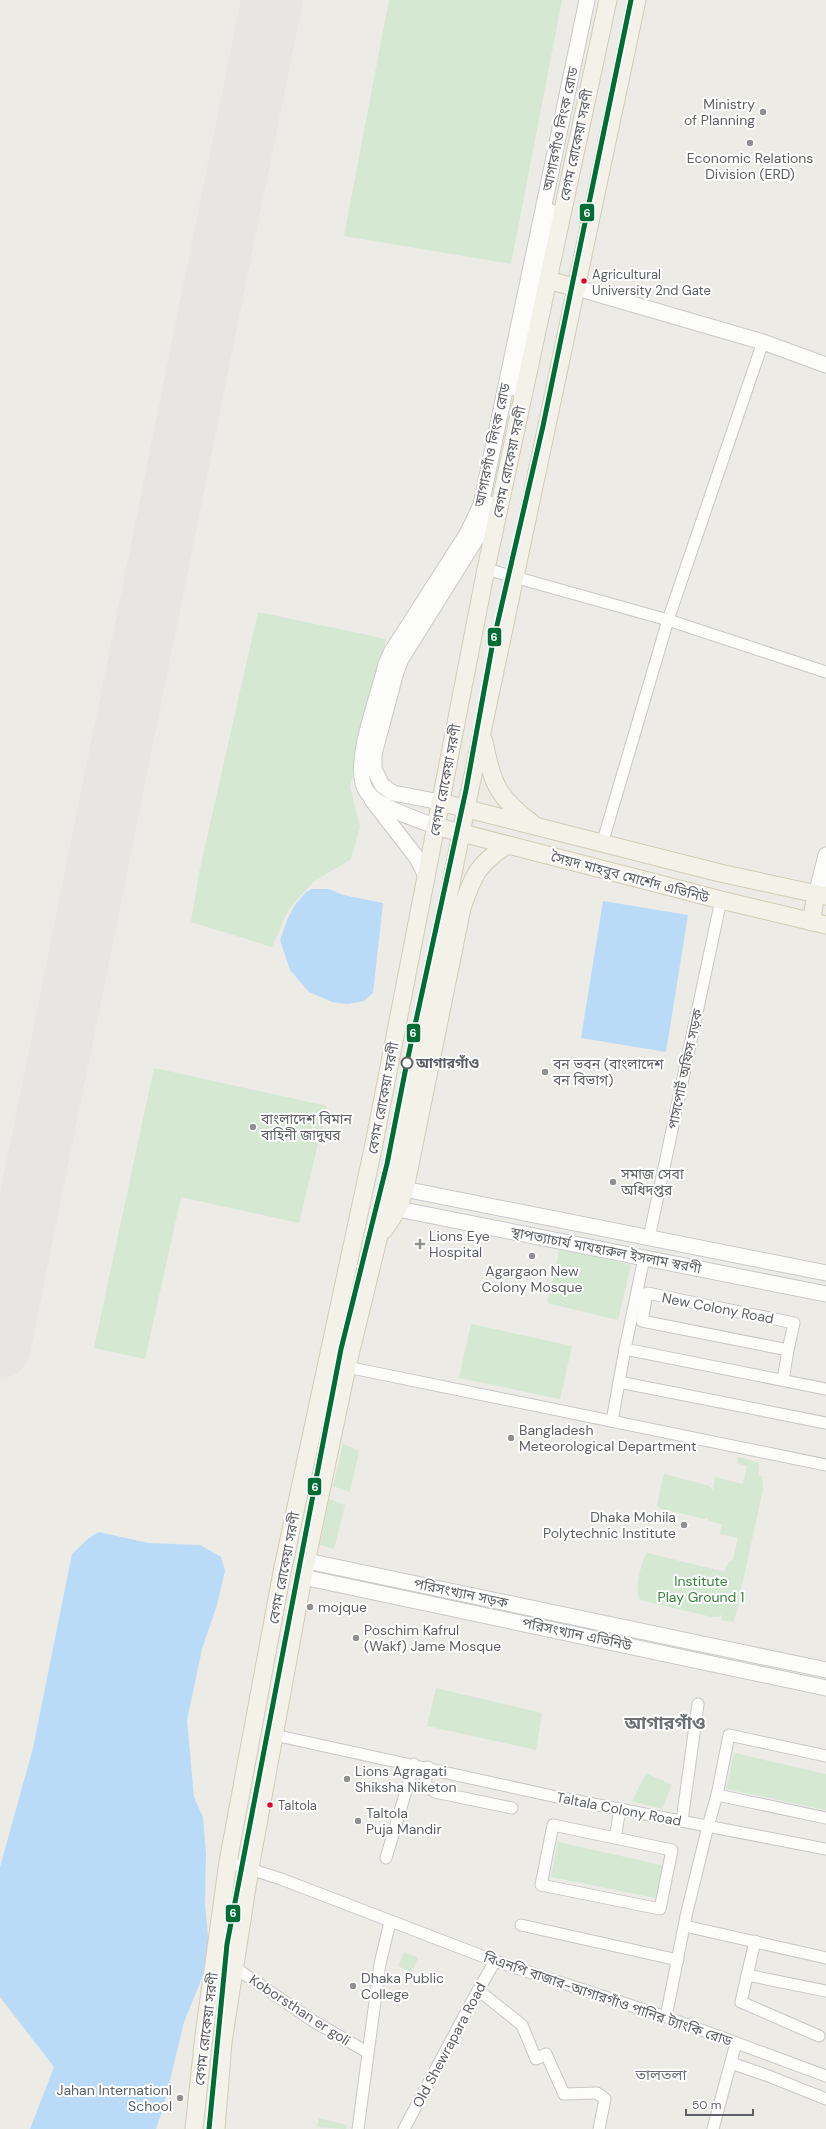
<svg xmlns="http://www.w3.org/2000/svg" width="826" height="2129" viewBox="0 0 826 2129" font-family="'DM Sans','Noto Sans Bengali',sans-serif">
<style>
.green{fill:#d4e8d2}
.water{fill:#badbf7}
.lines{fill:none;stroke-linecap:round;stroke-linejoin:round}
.runway{stroke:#e8e6e4;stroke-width:61}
.street-casing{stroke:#c7c7c7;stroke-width:13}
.secondary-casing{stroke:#c8c9c8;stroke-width:17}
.primary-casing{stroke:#d3ccb4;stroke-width:19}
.street{stroke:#fcfcfb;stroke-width:11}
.secondary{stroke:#fcfcfb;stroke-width:15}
.primary{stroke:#f3f1e8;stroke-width:17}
.metro-1-casing{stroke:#fff;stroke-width:8}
.metro-1{stroke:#006e34;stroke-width:5}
.poi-dot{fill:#8e9092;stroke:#fff;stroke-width:1.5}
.bus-dot{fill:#e4002b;stroke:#fff;stroke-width:1.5}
.stop-dot{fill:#fff;stroke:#5c5f64;stroke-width:2}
.labels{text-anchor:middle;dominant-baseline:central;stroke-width:4;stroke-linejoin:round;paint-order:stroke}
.bus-label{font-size:13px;fill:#5c5f64;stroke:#fff;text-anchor:start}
.poi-label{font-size:14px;fill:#5c5f64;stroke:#fff;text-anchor:start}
.street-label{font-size:14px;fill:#5c5f64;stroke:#fff}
.stop-label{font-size:14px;font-weight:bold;fill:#5c5f64;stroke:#fff;text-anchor:start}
.park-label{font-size:14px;fill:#35823b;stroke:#fff}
.neighbourhood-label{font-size:15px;fill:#6d7176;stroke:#fff}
.district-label{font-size:18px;font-weight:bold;fill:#6d7176;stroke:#fff}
.line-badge{stroke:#fff;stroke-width:1.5}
.badge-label{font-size:11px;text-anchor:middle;font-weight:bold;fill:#fff}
</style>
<rect width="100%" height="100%" fill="#ecebe6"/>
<g class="green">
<polygon points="389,0 562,0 511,264 344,236"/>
<polygon points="258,612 386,639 350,787 360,827 351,859 313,882 289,909 272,947 191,922 199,873"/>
<polygon points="154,1068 327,1106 299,1223 181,1197 145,1359 94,1348"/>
<polygon points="560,1248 631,1265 618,1320 547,1303"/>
<polygon points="471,1324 572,1346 560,1399 459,1378"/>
<polygon points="343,1444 359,1451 350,1492 333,1486"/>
<path d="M 738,1457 L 759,1463 L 758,1475 L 762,1476 L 763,1489 L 734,1622 L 721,1620 L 722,1614 L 719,1617 L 712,1617 L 640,1600 C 634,1592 641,1561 647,1553 L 726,1572 L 724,1570 L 729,1562 L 733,1560 L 738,1538 L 720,1534 L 722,1524 L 707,1521 L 708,1517 L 704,1519 L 659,1508 L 657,1505 L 663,1477 L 665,1474 L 709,1486 L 713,1491 L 711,1501 L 715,1477 L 743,1484 L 747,1466 L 737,1463 Z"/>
<polygon points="329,1499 345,1505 334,1549 320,1545"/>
<polygon points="436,1688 542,1713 536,1750 427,1726"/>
<polygon points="734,1753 826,1774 826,1810 726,1789"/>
<polygon points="646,1773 672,1785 662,1809 632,1801"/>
<polygon points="558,1842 665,1866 655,1898 551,1877"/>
<polygon points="404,1952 418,1958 412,1972 398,1966"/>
<polygon points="319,2118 347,2125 346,2129 317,2127"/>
</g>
<g class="water">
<polygon points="312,889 329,889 343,895 383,903 373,993 364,1001 347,1004 332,1002 309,992 290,970 280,940 287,920 295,905 306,892"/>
<polygon points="603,901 688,915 666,1052 581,1038"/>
<polygon points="99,1532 148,1543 200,1545 221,1557 225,1571 217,1605 202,1649 187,1720 194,1797 203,1817 206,1854 205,1904 210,1958 184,2022 164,2105 156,2129 30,2129 54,2067 0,1997 0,1867 33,1748 72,1554 89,1538"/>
</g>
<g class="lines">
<polyline class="runway" points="0,1348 272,0"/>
<defs>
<g id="street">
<polyline points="486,569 668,620 826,672"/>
<polyline points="602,844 668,620 763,342"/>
<polyline points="649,1238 721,900"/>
<polyline points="644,1258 625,1349 826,1389"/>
<polyline points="347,1367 826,1465"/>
<polyline points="783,1380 788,1350 642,1321 647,1293 794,1323 788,1350"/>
<polyline points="612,1421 625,1349"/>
<polyline points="826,1423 619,1382 826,1423"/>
<polyline points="274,1735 557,1797 826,1849"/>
<polyline points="428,1767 425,1784 435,1792 512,1808"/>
<polyline points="717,1795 826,1818"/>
<polyline points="682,1821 698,1704"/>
<polygon points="553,1825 672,1850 660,1909 541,1885"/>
<polyline points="615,1838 620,1809"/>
<polyline points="386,1858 414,1764"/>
<polyline points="228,1862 281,1879 495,1961 666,2017 826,2076"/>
<polyline points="521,1925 678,1960"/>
<polyline points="685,1926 826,1958"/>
<polyline points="755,1941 741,2002 819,2036"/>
<polyline points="234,1967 313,2021 367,2052"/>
<polyline points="747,1975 826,1991"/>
<polyline points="478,1990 522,2025 536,2059 546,2054 564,2094 597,2093 605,2099 599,2129"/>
<polyline points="666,2017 686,1916 708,1826 717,1795 729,1735 826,1756"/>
<polyline points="731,2063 766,2075 826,2099"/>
<polyline points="358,2129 380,1964 390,1922"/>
<polyline points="404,2129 470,2005 495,1961"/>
<polyline points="713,2129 736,2043"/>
</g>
<g id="secondary">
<polyline points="577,288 763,342 826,365"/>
<polyline points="515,388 552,212"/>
<polyline points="372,800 417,858 427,878"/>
<polyline points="440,802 393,793 382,785 374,769 374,754 396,672 401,659 481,531 490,504"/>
<path d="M 435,826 C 418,820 378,807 367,792 C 349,768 380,693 386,664 L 392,651 L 467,534 L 481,505 L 587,0"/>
<polyline points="816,895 826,855"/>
<polyline points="394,1187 826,1273"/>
<polyline points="388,1207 826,1294"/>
<polyline points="307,1561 826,1670"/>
<polyline points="303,1577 826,1688"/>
</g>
<g id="primary">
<polyline points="548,280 577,288"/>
<path d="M 484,741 C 492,783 497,797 532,823"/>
<polyline points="440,802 720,873 826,896"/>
<polyline points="435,826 721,900 826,925"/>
<polyline points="811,922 816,895"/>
<path d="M 384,1230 L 398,1209 L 405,1189 L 462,908 C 474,874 477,865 507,845"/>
<polyline points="194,2129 204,2035 228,1862 282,1572 374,1144 486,569 608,0"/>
<polyline points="216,2129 223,2042 250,1868 303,1577 347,1367 391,1186 466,808 637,0"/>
</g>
</defs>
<use href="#street" class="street-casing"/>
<use href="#secondary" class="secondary-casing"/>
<use href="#primary" class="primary-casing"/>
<use href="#street" class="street"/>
<use href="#secondary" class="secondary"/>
<use href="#primary" class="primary"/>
<defs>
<polyline id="metro-1" points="209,2129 227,1944 341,1349 387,1164 407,1062 466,790 492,647 543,426 631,0"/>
</defs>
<use href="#metro-1" class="metro-1-casing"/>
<use href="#metro-1" class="metro-1"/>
</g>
<g class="poi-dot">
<circle cx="763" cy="112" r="4"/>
<circle cx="750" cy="143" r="4"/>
<circle cx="545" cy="1072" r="4"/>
<circle cx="253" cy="1127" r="4"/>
<circle cx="613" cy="1182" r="4"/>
<path d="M418 1238h4v4h4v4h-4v4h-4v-4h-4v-4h4z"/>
<circle cx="532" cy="1256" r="4"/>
<circle cx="511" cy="1438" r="4"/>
<circle cx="684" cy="1525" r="4"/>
<circle cx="310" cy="1607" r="4"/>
<circle cx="356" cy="1638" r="4"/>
<circle cx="347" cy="1779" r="4"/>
<circle cx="358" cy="1821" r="4"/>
<circle cx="353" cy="1986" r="4"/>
<circle cx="180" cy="2098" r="4"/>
</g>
<g class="bus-dot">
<circle cx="584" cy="281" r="3.5"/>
<circle cx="270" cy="1805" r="3.5"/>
</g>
<circle class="stop-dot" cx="407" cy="1063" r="5.5"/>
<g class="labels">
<g class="bus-label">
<text x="592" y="274">Agricultural<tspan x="592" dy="16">University 2nd Gate</tspan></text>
<text x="278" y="1805">Taltola</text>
</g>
<g class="poi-label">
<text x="755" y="104" text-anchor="end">Ministry<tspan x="755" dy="16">of Planning</tspan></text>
<text x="750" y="158" text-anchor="middle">Economic Relations<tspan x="750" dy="16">Division (ERD)</tspan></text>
<text x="553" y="1064">বন ভবন (বাংলাদেশ<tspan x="553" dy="16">বন বিভাগ)</tspan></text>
<text x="261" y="1119">বাংলাদেশ বিমান<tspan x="261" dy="16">বাহিনী জাদুঘর</tspan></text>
<text x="621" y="1174">সমাজ সেবা<tspan x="621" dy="16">অধিদপ্তর</tspan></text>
<text x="429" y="1236">Lions Eye<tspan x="429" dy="16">Hospital</tspan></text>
<text x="532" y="1271" text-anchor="middle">Agargaon New<tspan x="532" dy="16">Colony Mosque</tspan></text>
<text x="519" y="1430">Bangladesh<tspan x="519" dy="16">Meteorological Department</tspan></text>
<text x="676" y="1517" text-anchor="end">Dhaka Mohila<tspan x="676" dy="16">Polytechnic Institute</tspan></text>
<text x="318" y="1607">mojque</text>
<text x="364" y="1630">Poschim Kafrul<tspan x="364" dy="16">(Wakf) Jame Mosque</tspan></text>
<text x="355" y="1771">Lions Agragati<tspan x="355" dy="16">Shiksha Niketon</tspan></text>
<text x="366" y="1813">Taltola<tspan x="366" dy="16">Puja Mandir</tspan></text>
<text x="361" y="1978">Dhaka Public<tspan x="361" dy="16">College</tspan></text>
<text x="172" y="2090" text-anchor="end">Jahan Internationl<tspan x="172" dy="16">School</tspan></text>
</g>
<g class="street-label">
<text transform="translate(560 129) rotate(-78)">আগারগাঁও লিংক রোড</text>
<text transform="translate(576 145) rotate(-78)">বেগম রোকেয়া সরণী</text>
<text transform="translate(492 445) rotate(-78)">আগারগাঁও লিংক রোড</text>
<text transform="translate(509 462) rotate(-78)">বেগম রোকেয়া সরণী</text>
<text transform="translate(445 780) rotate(-79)">বেগম রোকেয়া সরণী</text>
<text transform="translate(630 877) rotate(15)">সৈয়দ মাহবুব মোর্শেদ এভিনিউ</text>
<text transform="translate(685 1069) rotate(-78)">পাসপোর্ট অফিস সড়ক</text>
<text transform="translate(383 1098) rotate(-79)">বেগম রোকেয়া সরণী</text>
<text transform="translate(606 1250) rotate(11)">স্থাপত্যাচার্য মাযহারুল ইসলাম স্বরণী</text>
<text transform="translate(718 1308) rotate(11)">New Colony Road</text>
<text transform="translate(284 1568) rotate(-79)">বেগম রোকেয়া সরণী</text>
<text transform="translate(461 1593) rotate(12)">পরিসংখ্যান সড়ক</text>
<text transform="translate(577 1634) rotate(12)">পরিসংখ্যান এভিনিউ</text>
<text transform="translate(619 1809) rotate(11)">Taltala Colony Road</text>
<text transform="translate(608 1999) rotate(19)">বিএনপি বাজার-আগারগাঁও পানির ট্যাংকি রোড</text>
<text transform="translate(300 2010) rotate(33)">Koborsthan er goli</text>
<text transform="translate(206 2029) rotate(-83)">বেগম রোকেয়া সরণী</text>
<text transform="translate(449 2045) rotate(-62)">Old Shewrapara Road</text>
</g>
<g class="stop-label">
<text x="416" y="1063">আগারগাঁও</text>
</g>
<g class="park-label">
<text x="701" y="1581">Institute<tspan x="701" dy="16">Play Ground 1</tspan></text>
</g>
<g class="neighbourhood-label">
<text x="661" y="2075">তালতলা</text>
</g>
<g class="district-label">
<text x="665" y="1723">আগারগাঁও</text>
</g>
</g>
<g class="line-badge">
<rect x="579" y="203" width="16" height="19" rx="4" fill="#006e34"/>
<rect x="487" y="627" width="15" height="20" rx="4" fill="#006e34"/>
<rect x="406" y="1023" width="15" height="20" rx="4" fill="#006e34"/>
<rect x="307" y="1477" width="15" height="19" rx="4" fill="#006e34"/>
<rect x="225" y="1904" width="16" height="19" rx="4" fill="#006e34"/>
</g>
<g class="badge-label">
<text x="587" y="217">6</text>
<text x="494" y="641">6</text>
<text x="413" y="1037">6</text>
<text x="315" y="1491">6</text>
<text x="233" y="1917">6</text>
</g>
<path d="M686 2109v6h67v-6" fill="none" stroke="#5c5f64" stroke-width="2"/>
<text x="692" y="2109" font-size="12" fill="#5c5f64" stroke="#ffffff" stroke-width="3" paint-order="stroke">50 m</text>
</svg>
